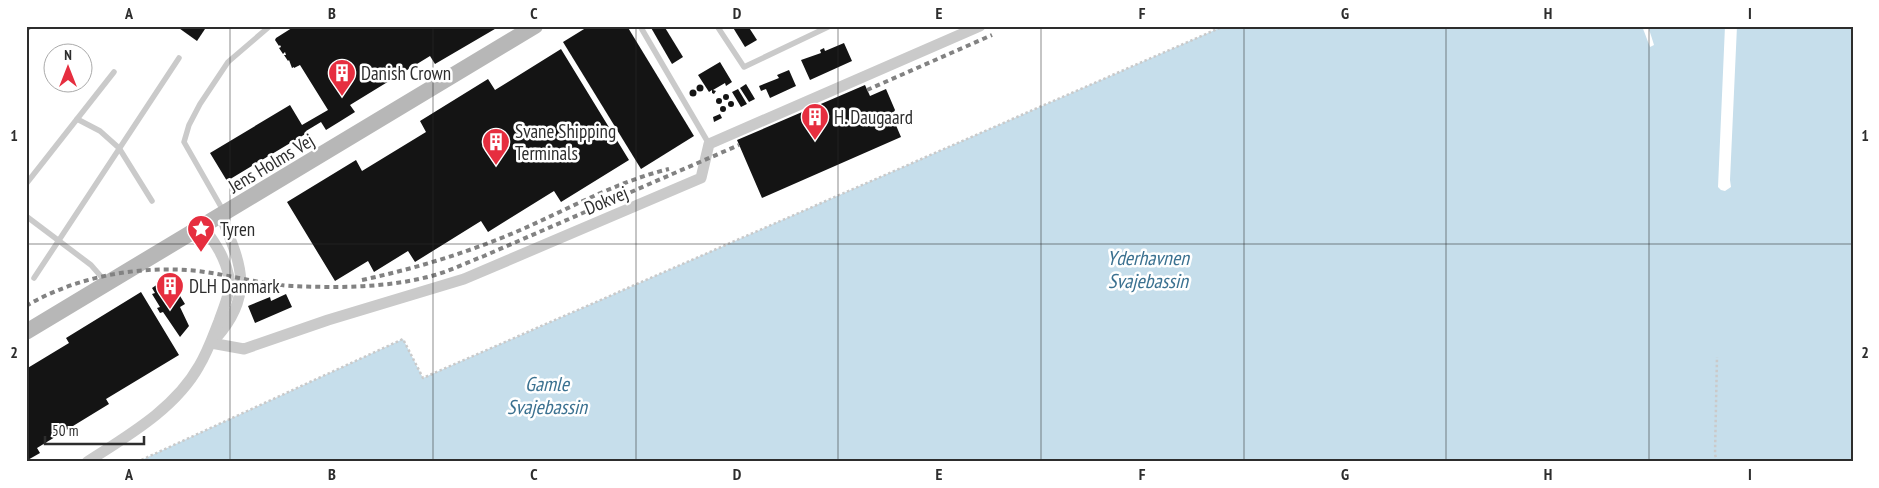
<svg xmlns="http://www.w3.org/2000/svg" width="1879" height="488" viewBox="0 0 1879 488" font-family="'PT Sans Narrow',sans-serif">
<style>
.water{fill:#c6deeb}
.pier{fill:#fff}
.building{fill:#141414}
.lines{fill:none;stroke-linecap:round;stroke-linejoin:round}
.path{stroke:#cacaca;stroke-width:2.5;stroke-dasharray:2.5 2.5;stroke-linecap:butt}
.lane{stroke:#cacaca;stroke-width:5.5}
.street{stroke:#cacaca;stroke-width:11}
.secondary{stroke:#b7b7b7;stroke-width:16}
.rail{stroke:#828282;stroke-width:4;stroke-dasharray:5 4;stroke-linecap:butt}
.grid{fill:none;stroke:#2d2d2d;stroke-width:1;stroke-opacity:0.55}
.labels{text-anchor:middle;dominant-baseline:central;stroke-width:5;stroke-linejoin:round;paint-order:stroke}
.poi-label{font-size:19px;fill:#2d2d2d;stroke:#fff;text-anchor:start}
.street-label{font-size:19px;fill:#2d2d2d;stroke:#fff}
.water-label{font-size:20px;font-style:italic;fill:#3b7190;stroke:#fff}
.neatline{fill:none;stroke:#2d2d2d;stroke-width:2}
.grid-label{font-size:16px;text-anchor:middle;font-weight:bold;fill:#2d2d2d}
</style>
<rect width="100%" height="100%" fill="#fff"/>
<polygon class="water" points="1224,26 1853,26 1853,462 137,462 403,339 423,378"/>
<g class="pier">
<polygon points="1642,26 1648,26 1654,45 1650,47"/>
<polygon points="1725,26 1737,26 1730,180 1731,187 1725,191 1721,190 1718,187"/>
</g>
<g class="building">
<polygon points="176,26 207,26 197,41"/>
<polygon points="295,26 500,26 435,64 430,56 350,105 355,112 339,122 326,130 321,122 306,131 307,133 227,181 210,153 290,105 302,125 328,110 300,65 294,68 294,67 292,68 289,60 288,61 284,55 286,55 285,52 283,54 279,48 281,47 280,45 279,46 275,40 276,38"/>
<polygon points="589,26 627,26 694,136 641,169 563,42"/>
<polygon points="650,26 664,26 683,57 672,64"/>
<polygon points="732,26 748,26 757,40 745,47"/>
<polygon points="844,43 852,61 810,80 801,60 821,53 820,50 824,48 825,51"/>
<polygon points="561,49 629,160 561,202 554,191 488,232 481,221 415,262 408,251 374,272 368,261 335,281 287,202 356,160 362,171 426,132 420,121 488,79 495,90"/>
<polygon points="720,62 732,82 726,86 725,83 713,90 716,91 714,94 712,93 712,90 709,92 698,75"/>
<polygon points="789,70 796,86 770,98 766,89 761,91 759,86 779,78 777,75"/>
<polygon points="746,84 755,99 749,102 740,88"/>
<circle cx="700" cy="88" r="3.5"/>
<polygon points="865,85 870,96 886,89 895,110 892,116 901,137 762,198 737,140"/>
<polygon points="738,89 747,104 741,107 732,92"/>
<circle cx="693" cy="93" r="3.5"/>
<circle cx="726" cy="97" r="3"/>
<circle cx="719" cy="101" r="3"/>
<circle cx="731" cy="104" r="3"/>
<circle cx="723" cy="109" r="3"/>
<polygon points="720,114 722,118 714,122 713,117"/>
<polygon points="161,282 165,287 167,286 172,294 177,291 185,304 180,307 189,326 180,337 163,312 160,313 157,308 160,307 152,294 155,293 152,288"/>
<polygon points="141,292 179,355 106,399 109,404 37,448 40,453 26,461 26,369 69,343 66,338"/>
<polygon points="286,294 292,307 255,323 248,306 270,297 271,301"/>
</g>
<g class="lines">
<g class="path">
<polyline points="137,462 403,339 423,378 1224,26"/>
<polyline points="1564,462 1566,462"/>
<polyline points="1717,462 1715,454 1717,357"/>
</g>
<g class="lane">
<polyline points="640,26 709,144"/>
<polyline points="717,26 744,67 830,26"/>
<polyline points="896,26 897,26"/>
<polyline points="77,119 100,131 119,148 152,201"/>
<polyline points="26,184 114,72"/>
<polyline points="224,212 184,142 189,125 200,104 228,62 270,26"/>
<polyline points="26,216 91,265 105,281"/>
<polyline points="34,278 179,58"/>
</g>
<g class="street">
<path d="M 216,338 C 255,294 241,264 221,216"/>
<polyline points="211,343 244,349 328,320 464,279 701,178 709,144 980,26"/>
<path d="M 87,462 C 127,436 175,409 199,366 C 208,351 213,336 219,321 C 224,306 231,293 229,277 C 225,257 215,243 203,226"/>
</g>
<polyline class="secondary" points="26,332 535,26"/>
<g class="rail">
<polyline points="26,30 31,26"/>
<polyline points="867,90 992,35"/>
<path d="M 362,280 C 418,268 473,251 525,228 C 572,207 619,181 669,169"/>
<path d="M 26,306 C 77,276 140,265 198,271 C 230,275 260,284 292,286 C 338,288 390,288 435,275 C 452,270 468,262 484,256 L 739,145"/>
</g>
</g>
<path class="grid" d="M 230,26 L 230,462M 433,26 L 433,462M 636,26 L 636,462M 838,26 L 838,462M 1041,26 L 1041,462M 1244,26 L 1244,462M 1446,26 L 1446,462M 1649,26 L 1649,462M 26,244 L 1853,244"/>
<defs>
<symbol id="building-pin" viewBox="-11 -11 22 30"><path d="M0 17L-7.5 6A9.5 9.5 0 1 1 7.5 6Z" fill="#e62e3f" stroke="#fff"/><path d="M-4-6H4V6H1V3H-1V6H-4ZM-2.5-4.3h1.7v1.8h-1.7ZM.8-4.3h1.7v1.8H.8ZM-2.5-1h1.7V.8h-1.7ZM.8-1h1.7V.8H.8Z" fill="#fff"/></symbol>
<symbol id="sight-pin" viewBox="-11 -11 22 30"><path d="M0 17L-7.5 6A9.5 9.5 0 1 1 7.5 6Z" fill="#e62e3f" stroke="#fff"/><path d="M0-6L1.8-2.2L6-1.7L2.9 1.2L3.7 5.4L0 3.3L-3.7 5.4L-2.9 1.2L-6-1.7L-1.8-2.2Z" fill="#fff"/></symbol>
</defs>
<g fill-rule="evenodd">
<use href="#building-pin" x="326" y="57" width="32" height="43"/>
<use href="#building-pin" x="799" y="101" width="32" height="43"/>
<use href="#building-pin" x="480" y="126" width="32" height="43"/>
<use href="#sight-pin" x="185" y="213" width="32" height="43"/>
<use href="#building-pin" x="154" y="270" width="32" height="43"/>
</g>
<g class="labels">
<g class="poi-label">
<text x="361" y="73">Danish Crown</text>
<text x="834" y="117">H. Daugaard</text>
<text x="515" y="131">Svane Shipping<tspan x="515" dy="22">Terminals</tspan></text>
<text x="220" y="229">Tyren</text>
<text x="189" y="286">DLH Danmark</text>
</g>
<g class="street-label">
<text transform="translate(271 163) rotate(-31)">Jens Holms Vej</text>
<text transform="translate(606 200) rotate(-23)">Dokvej</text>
</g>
<g class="water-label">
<text x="1148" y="258">Yderhavnen<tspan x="1148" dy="23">Svajebassin</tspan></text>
<text x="547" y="384">Gamle<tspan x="547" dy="23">Svajebassin</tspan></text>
</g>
</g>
<rect width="1879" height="488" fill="none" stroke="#ffffff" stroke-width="55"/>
<g transform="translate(68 68)"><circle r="24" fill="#ffffff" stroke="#ababab"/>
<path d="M0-4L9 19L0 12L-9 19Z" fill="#e62e3f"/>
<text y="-8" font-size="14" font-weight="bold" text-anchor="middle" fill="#2d2d2d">N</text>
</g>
<path d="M45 436v8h99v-8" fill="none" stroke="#2d2d2d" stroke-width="2.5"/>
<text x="52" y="436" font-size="15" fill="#2d2d2d" stroke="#ffffff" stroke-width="4" paint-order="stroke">50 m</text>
<rect x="28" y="28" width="1824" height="432" class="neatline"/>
<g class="grid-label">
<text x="129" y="19">A</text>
<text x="332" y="19">B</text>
<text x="534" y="19">C</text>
<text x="737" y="19">D</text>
<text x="939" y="19">E</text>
<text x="1142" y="19">F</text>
<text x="1345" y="19">G</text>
<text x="1548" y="19">H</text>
<text x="1750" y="19">I</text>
<text x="14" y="141">1</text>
<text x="1865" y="141">1</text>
<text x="14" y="358">2</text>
<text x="1865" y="358">2</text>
<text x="129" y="480">A</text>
<text x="332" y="480">B</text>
<text x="534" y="480">C</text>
<text x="737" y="480">D</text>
<text x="939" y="480">E</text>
<text x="1142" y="480">F</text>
<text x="1345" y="480">G</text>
<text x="1548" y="480">H</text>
<text x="1750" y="480">I</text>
</g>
</svg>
